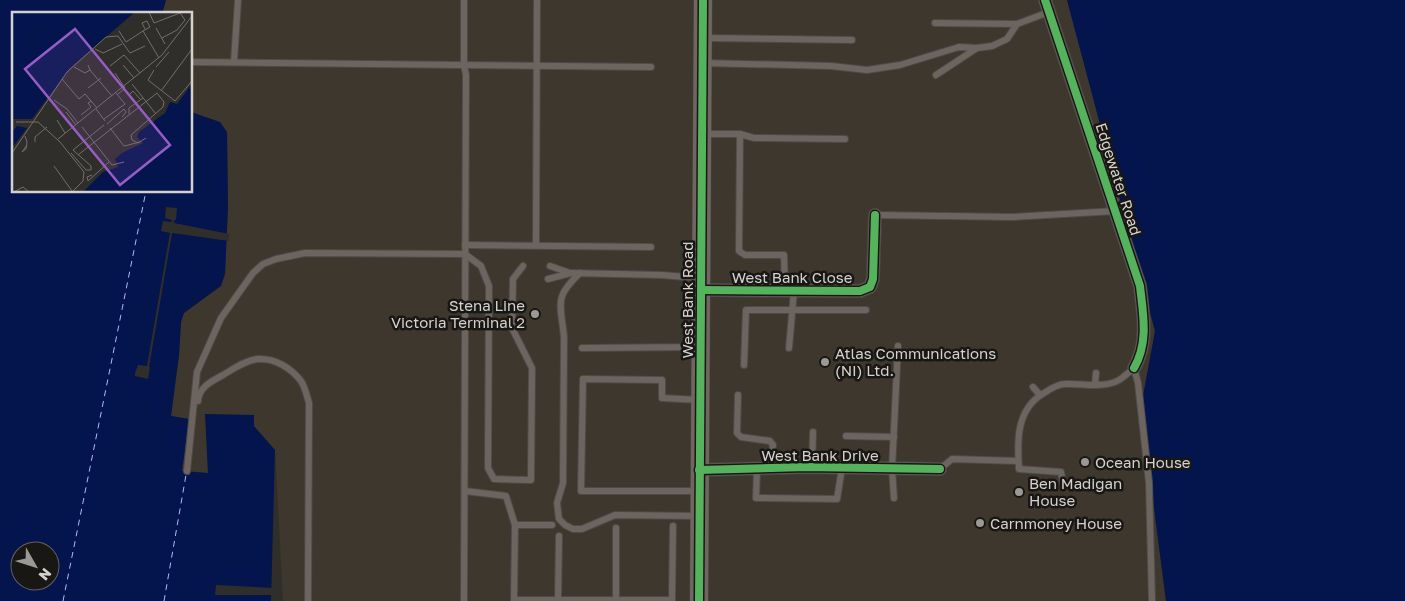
<svg xmlns="http://www.w3.org/2000/svg" width="1405" height="601" viewBox="0 0 1405 601" font-family="'Golos Text',sans-serif">
<style>
.built{fill:#3d372d}
.water{fill:#04144d;fill-rule:evenodd}
.pier{fill:#302e2b}
.lines{fill:none;stroke-linecap:round;stroke-linejoin:round}
.ferry{stroke:#a3c1fb;stroke-width:1;stroke-dasharray:6 5;stroke-linecap:butt}
.lane-casing{stroke:#4d4b49;stroke-width:8}
.street-casing{stroke:#4d4b49;stroke-width:14}
.secondary-casing{stroke:#4d4b49;stroke-width:19}
.lane{stroke:#6d645f;stroke-width:6}
.street{stroke:#6d645f;stroke-width:12}
.secondary{stroke:#716561;stroke-width:18}
.cycleway-casing{stroke:#191714;stroke-width:11}
.cycleway{stroke:#56b35d;stroke-width:8}
.poi-dot{fill:#9b9895;stroke:#191714;stroke-width:2}
.labels{text-anchor:middle;dominant-baseline:central;stroke-width:5;stroke-linejoin:round;paint-order:stroke}
.street-label{font-size:15px;fill:#d4d1ce;stroke:#191714}
.poi-label{font-size:15px;fill:#d4d1ce;stroke:#191714;text-anchor:start}
.inset-river{fill:none;stroke:#04144d;stroke-width:2.5}
.inset-road{fill:none;stroke:#726f6c;stroke-width:1}
.view{fill:#965ec4;fill-opacity:0.15;stroke:#965ec4;stroke-width:2.5}
.inset-edge{fill:none;stroke:#d4d1ce;stroke-width:2.5}
</style>
<rect width="100%" height="100%" fill="#302e2b"/>
<polygon class="built" points="166,0 1067,0 1155,331 1141,407 1166,601 283,601 275,450 206,414 208,473 182,471 189,419 171,416 179,355 181,322 184,313 225,274 228,207 227,132 191,113 191,14 162,14"/>
<g class="water">
<path d="M 0,0 L 166,0 L 162,14 L 14,14 L 14,191 L 191,191 L 191,112 L 220,122 L 227,132 L 228,207 L 225,274 L 221,286 L 184,313 L 181,322 L 179,355 L 171,416 L 189,419 L 182,471 L 208,473 L 205,414 L 254,415 L 254,426 L 275,450 L 271,601 L 0,601 ZM 20,551 L 50,551 L 50,581 L 20,581 Z"/>
<polygon points="1067,0 1405,0 1405,601 1166,601 1141,407 1155,331"/>
</g>
<g class="pier">
<polygon points="166,207 177,208 176,220 174,220 174,223 229,234 229,241 172,233 149,367 150,367 148,379 135,376 135,373 138,365 147,366 170,233 161,231 163,221 171,222 172,220 165,218"/>
<polygon points="216,585 274,588 273,595 215,595"/>
</g>
<g class="lines">
<g class="ferry">
<polyline points="63,601 146,191"/>
<polyline points="164,601 186,475"/>
</g>
<defs>
<g id="lane">
<polyline points="464,0 464,65 466,75 464,601"/>
<polyline points="935,23 1017,24 1049,12"/>
<polyline points="704,38 852,40"/>
<polyline points="191,62 651,67"/>
<polyline points="234,62 238,0"/>
<polyline points="704,63 831,66 867,70 900,65 959,47 977,48 992,46 1007,39 1017,24"/>
<polyline points="936,75 977,48"/>
<polyline points="702,134 740,134 754,138 845,139"/>
<polyline points="740,134 739,251 745,255 784,255 785,291"/>
<polyline points="875,215 1013,217 1116,211"/>
<polyline points="465,245 651,247"/>
<polyline points="536,245 537,0"/>
<polyline points="550,266 570,273"/>
<path d="M 580,273 C 553,298 561,304 564,337 L 563,483 L 557,503 L 559,519 L 565,525 L 573,529 L 582,529 L 615,515 L 699,516"/>
<polyline points="548,279 571,273 661,275 699,278"/>
<polyline points="582,348 699,347"/>
<polyline points="789,348 794,291"/>
<polyline points="744,365 746,310 866,310"/>
<polyline points="1095,385 1096,373"/>
<polyline points="1033,387 1040,395"/>
<polyline points="738,395 737,433 741,437 770,441 773,445 770,468"/>
<path d="M 198,401 C 199,387 212,381 223,375 C 233,369 246,360 258,359 C 275,358 291,368 301,381 C 305,387 307,396 309,403 L 308,601"/>
<polyline points="846,436 894,437"/>
<polyline points="812,468 813,432"/>
<polyline points="757,469 756,498 837,499 842,468"/>
<polyline points="940,469 952,459 1018,461"/>
<polyline points="187,471 197,372 221,318 253,273 263,264 276,259 305,253 465,254 481,266 489,286 488,468 494,479 531,480 532,368 512,328 513,279 523,266"/>
<path d="M 1063,483 L 1061,472 L 1019,469 C 1017,441 1016,409 1044,393 C 1050,389 1058,384 1065,384 C 1082,383 1103,389 1119,380 C 1124,377 1129,372 1134,368 L 1138,383 L 1149,483 L 1152,601"/>
<polyline points="465,491 506,496 515,525 514,601"/>
<polyline points="698,491 581,491 583,379 662,380 662,398 699,400"/>
<polyline points="894,498 892,469 898,346"/>
<polyline points="515,525 552,525"/>
<polyline points="514,600 672,600 673,526"/>
<polyline points="616,600 616,528"/>
<polyline points="558,601 559,536"/>
</g>
<g id="street">
<path d="M 1045,0 L 1140,286 C 1143,314 1149,342 1134,368"/>
<polyline points="701,290 860,291 870,287 873,279 875,215"/>
<polyline points="699,470 806,467 940,469"/>
</g>
<polyline id="secondary" points="699,601 703,0"/>
</defs>
<use href="#lane" class="lane-casing"/>
<use href="#street" class="street-casing"/>
<use href="#secondary" class="secondary-casing"/>
<use href="#lane" class="lane"/>
<use href="#street" class="street"/>
<use href="#secondary" class="secondary"/>
<defs>
<g id="cycleway">
<path d="M 1045,0 L 1140,286 C 1143,314 1149,342 1134,368"/>
<polyline points="701,290 860,291 870,287 873,279 875,215"/>
<polyline points="699,470 806,467 940,469"/>
<polyline points="699,601 703,0"/>
</g>
</defs>
<use href="#cycleway" class="cycleway-casing"/>
<use href="#cycleway" class="cycleway"/>
</g>
<g class="poi-dot">
<circle cx="535" cy="314" r="5"/>
<circle cx="825" cy="362" r="5"/>
<circle cx="1085" cy="462" r="5"/>
<circle cx="1019" cy="492" r="5"/>
<circle cx="980" cy="523" r="5"/>
</g>
<g class="labels">
<g class="street-label">
<text transform="translate(1119 179) rotate(72)">Edgewater Road</text>
<text x="792" y="277">West Bank Close</text>
<text transform="translate(687 300) rotate(-90)">West Bank Road</text>
<text x="820" y="455">West Bank Drive</text>
</g>
<g class="poi-label">
<text x="525" y="305" text-anchor="end">Stena Line<tspan x="525" dy="17">Victoria Terminal 2</tspan></text>
<text x="835" y="353">Atlas Communications<tspan x="835" dy="17">(NI) Ltd.</tspan></text>
<text x="1095" y="462">Ocean House</text>
<text x="1029" y="483">Ben Madigan<tspan x="1029" dy="17">House</tspan></text>
<text x="990" y="523">Carnmoney House</text>
</g>
</g>
<g transform="translate(12 12)">
<rect width="180" height="180" fill="#302e2b"/>
<path d="M 0,0 L 123,0 L 58,56 L 20,107 L 0,107 ZM 180,72 L 180,180 L 71,180 L 91,160 L 106,155 L 103,147 L 110,141 L 131,131 L 125,125 L 127,120 L 153,101 L 158,90 L 165,92 ZM 5,114 L 15,116 L 0,136 L 0,120 Z" fill="#04144d"/>
<path class="inset-river" d="M 135,126 L 180,101M 112,149 L 180,114"/>
<path class="inset-road" d="M 137,0 L 142,11 L 168,1 L 173,8 L 165,18 L 150,26M 144,16 L 153,32M 107,19 L 114,30 L 131,19 L 147,46M 131,19 L 138,15 L 135,9 L 130,11 L 133,17M 83,37 L 91,41 L 110,32M 111,53 L 122,66M 98,54 L 112,43 L 128,61M 62,55 L 73,61 L 78,58 L 76,53M 144,55 L 157,40M 78,58 L 100,84M 142,58 L 136,68 L 163,89 L 180,69M 103,61 L 113,76M 50,67 L 67,87 L 73,82 L 85,96M 120,72 L 144,102M 76,76 L 89,66M 149,79 L 180,37M 106,82 L 112,77 L 123,91M 117,83 L 121,79 L 128,87M 42,88 L 55,97 L 66,111M 84,97 L 93,109M 54,100 L 64,113M 117,102 L 117,96 L 131,86M 69,103 L 79,95 L 76,91 L 79,89M 92,107 L 113,92 L 104,81M 45,108 L 53,121M 4,110 L 26,110 L 48,130 L 72,160 L 71,169 L 60,180M 95,112 L 112,97 L 114,100 L 110,105M 70,115 L 100,153 L 112,150M 98,116 L 112,134 L 128,130M 13,124 L 15,130 L 14,137 L 10,140 L 15,133M 46,127 L 150,43 L 180,4M 23,130 L 23,125 L 35,115M 0,141 L 55,60 L 94,25 L 106,24 L 118,41 L 133,34M 59,141 L 74,158 L 79,158 L 79,154 L 61,138 L 92,113M 66,143 L 145,81 L 152,90 L 151,95 L 119,123 L 120,128 L 126,131 L 134,126M 42,154 L 60,179M 80,163 L 75,165 L 76,169 L 97,150M 2,180 L 11,175 L 17,180"/>
<path class="view" d="M 63,17 L 158,133 L 108,173 L 13,57 Z"/>
<rect width="180" height="180" class="inset-edge"/>
</g>
<g transform="translate(35 566) rotate(129)"><circle r="24" fill="#191714" stroke="#64615e"/>
<path d="M0-4L9 19L0 12L-9 19Z" fill="#9b9895"/>
<text y="-8" font-size="14" font-weight="bold" text-anchor="middle" fill="#d4d1ce">N</text>
</g>
</svg>
